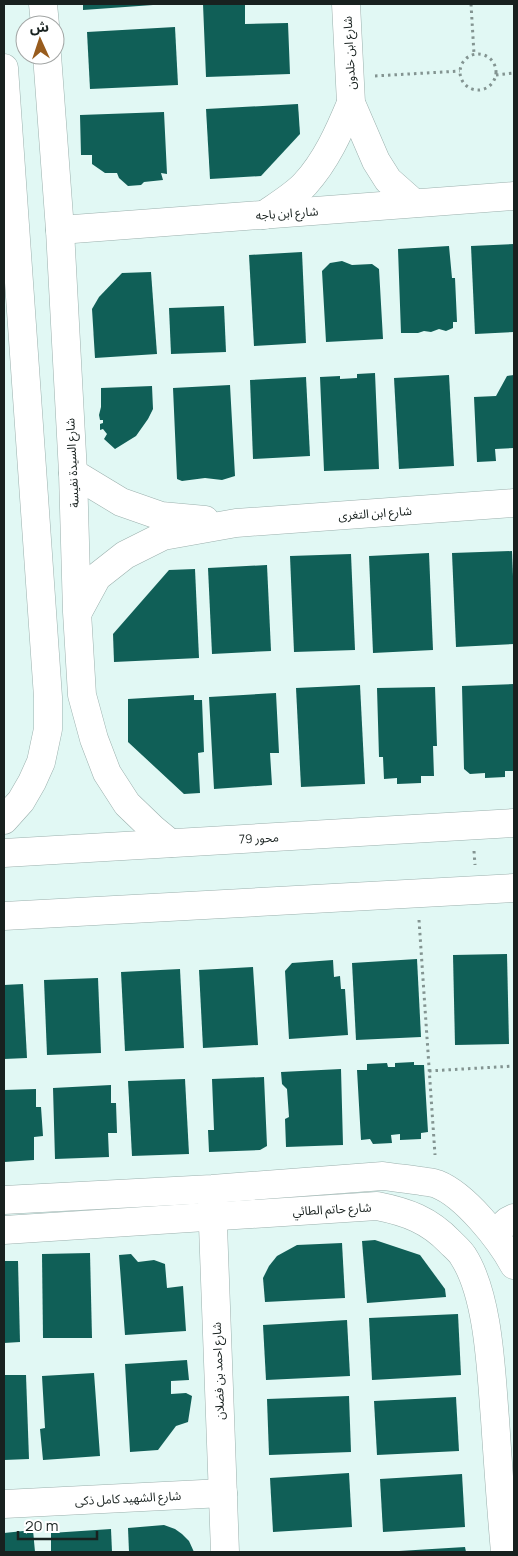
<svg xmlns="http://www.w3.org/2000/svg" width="518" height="1556" viewBox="0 0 518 1556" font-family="Manrope,'Noto Sans Arabic',sans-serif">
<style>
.building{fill:#105f57}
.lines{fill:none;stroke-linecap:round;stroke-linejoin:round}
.minor-casing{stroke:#9bb0ad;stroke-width:29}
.major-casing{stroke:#9bb0ad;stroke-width:29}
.path{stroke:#839491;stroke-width:3;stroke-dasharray:2.5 4;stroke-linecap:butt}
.minor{stroke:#fff;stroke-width:28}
.major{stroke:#fff;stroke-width:28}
.labels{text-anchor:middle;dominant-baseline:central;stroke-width:5;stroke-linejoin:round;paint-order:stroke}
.street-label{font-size:12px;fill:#18211f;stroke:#fff}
</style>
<rect width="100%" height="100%" fill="#e1f8f4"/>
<g class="building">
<polygon points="83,4 153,4 153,5 83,10"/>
<polygon points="203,4 245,4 245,24 288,23 290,74 206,77"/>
<polygon points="175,27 178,85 90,89 87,32"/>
<polygon points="298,104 300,134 261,176 210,179 206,109"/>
<polygon points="164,112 167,174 161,173 163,180 144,182 141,185 128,186 119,178 117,173 105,173 92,164 92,155 81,155 80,115"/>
<polygon points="514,244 514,332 475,334 471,246"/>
<polygon points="449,246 452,278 455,278 457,322 453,322 453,328 446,331 439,329 431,332 424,331 418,333 401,333 398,249"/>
<polygon points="302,252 306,343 254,346 249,255"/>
<polygon points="342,261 352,265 372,264 379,269 383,339 326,342 322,271 330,263"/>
<polygon points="151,272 157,354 95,358 92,309 99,297 122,273"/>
<polygon points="224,306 226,352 171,354 169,308"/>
<polygon points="375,373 379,469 324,471 320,377 340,376 340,379 357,378 357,374"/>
<polygon points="449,375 454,466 399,469 394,378"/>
<polygon points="514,375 514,448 495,449 496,461 477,462 474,397 496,396 507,376"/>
<polygon points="306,377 310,456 253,459 250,380"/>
<polygon points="230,385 235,476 222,480 205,478 182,481 177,479 173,388"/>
<polygon points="152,386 153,409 148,419 136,436 115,449 104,439 107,434 103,429 100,430 100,424 103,423 103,420 100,420 99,415 101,407 101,388"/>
<polygon points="512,551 514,601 514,644 456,647 452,553"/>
<polygon points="429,553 433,650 373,653 369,556"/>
<polygon points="351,554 355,650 294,652 290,556"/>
<polygon points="267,565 271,651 212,654 208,568"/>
<polygon points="195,569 199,658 114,662 113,634 169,570"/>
<polygon points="514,684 514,771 505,771 505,777 485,778 485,773 470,774 464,769 462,686"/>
<polygon points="360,685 365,784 301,787 296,688"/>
<polygon points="435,687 437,746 433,746 434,776 421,776 421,783 397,784 397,778 384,779 383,757 379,757 377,688"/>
<polygon points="276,693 279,753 270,753 272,785 214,789 209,697"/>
<polygon points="194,695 194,700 202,700 204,752 198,753 200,793 184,794 128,742 128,699"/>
<polygon points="507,954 509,1044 455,1045 453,955"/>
<polygon points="417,959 421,1037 356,1040 352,963"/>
<polygon points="333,960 334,977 340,976 341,989 345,989 348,1035 289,1039 285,971 292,963"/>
<polygon points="253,967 258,1045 203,1048 199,970"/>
<polygon points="180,969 184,1048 125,1051 121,972"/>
<polygon points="98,978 101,1053 47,1055 44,980"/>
<polygon points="23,984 27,1058 4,1059 4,985"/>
<polygon points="414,1062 414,1065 424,1065 428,1132 421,1133 421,1139 400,1140 400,1134 391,1135 392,1143 373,1144 370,1139 361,1140 357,1070 367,1070 367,1064 387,1063 388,1067 395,1067 395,1063"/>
<polygon points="341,1069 343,1145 286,1147 285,1119 289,1117 287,1089 282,1084 281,1072"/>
<polygon points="264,1077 267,1146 260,1150 209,1152 208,1130 214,1130 212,1079"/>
<polygon points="185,1079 189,1154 132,1156 128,1081"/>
<polygon points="111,1085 111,1103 116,1103 117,1133 108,1133 109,1157 55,1159 53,1088"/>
<polygon points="36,1089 36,1107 41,1107 43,1136 34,1137 34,1160 4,1162 4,1090"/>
<polygon points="375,1240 420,1255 445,1289 446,1297 367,1303 362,1241"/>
<polygon points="342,1243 345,1298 265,1302 263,1278 269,1266 277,1256 297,1245"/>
<polygon points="90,1253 92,1338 43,1338 42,1254"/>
<polygon points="131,1254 138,1262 154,1260 165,1264 167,1288 183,1286 186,1331 125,1335 119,1255"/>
<polygon points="4,1261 18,1261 20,1342 4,1343"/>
<polygon points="458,1314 461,1375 372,1380 369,1318"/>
<polygon points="347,1320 350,1376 266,1380 263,1325"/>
<polygon points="187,1360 189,1380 171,1381 171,1394 186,1393 192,1396 188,1422 176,1426 158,1450 130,1452 125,1364"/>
<polygon points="94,1373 100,1456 43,1460 40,1429 45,1428 42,1376"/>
<polygon points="4,1375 26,1375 29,1459 4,1460"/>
<polygon points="349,1396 351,1452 269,1455 267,1399"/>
<polygon points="456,1397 459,1451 377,1455 374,1401"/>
<polygon points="349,1473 352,1527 273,1532 270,1478"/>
<polygon points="462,1474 465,1527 383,1532 380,1479"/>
<polygon points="164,1525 175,1529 182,1534 189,1541 194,1552 129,1552 128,1528"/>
<polygon points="111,1529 112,1552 51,1552 51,1533"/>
<polygon points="33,1530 35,1552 4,1552 4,1533"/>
<polygon points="465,1547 466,1552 399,1552 399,1551"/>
</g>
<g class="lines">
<defs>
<g id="minor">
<polyline points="43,4 45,25"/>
<polyline points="346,4 351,103 376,161 388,180 414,203"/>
<polyline points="47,55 60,230 73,473 77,612 82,695 94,739 107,773 127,804 153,829 170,843"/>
<polyline points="4,68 48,697 48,729 41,762 32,782 21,801 4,820"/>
<path d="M 264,215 C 277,206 295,195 305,184 C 326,161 339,132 351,103"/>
<polyline points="60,230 514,196"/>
<polyline points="73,473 121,502 161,516 205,520"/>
<polyline points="78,612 97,577 125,555 163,536 236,523 514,503"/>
<polyline points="212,1198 225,1552"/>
<path d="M 4,1200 L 212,1189 L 383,1176 C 396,1178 409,1179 421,1181 C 426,1182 432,1182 437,1184 C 465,1195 500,1239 514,1265"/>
<path d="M 4,1230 L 377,1206 C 407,1212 429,1220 450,1242 C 455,1247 460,1251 463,1256 C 489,1296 491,1372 495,1419 C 498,1464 501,1508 505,1552"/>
<polyline points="494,1234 508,1221 514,1218"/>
<polyline points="4,1504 223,1493"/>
</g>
<g id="major">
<polyline points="4,853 514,823"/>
<polyline points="4,916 514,888"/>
</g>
</defs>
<use href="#minor" class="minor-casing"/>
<use href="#major" class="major-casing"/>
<g class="path">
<polyline points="471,4 474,54"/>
<circle cx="478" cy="72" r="18"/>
<polyline points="496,75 514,73"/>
<polyline points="375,76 460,71"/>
<polyline points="474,851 475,865"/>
<polyline points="419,920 435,1155"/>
<polyline points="429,1071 514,1066"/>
</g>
<use href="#minor" class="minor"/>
<use href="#major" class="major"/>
</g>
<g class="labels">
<g class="street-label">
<text transform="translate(349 53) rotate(-93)">شارع ابن خلدون</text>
<text transform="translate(287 213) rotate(-4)">شارع ابن باجه</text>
<text transform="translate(72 463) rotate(-93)">شارع السيدة نفيسة</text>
<text transform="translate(375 513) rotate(-4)">شارع ابن التغرى</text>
<text transform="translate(259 838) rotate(-3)">محور 79</text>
<text transform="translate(332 1209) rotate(-3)">شارع حاتم الطائي</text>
<text transform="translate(218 1371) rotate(-92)">شارع احمد بن فضلان</text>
<text transform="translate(128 1498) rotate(-3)">شارع الشهيد كامل ذكى</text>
</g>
</g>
<rect width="518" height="1556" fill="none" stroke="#18211f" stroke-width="10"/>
<g transform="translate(40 40) rotate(357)"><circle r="24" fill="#ffffff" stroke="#a3a6a5"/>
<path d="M0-4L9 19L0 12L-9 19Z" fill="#985c1d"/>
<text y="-8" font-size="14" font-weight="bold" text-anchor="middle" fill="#18211f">ش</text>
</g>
<path d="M18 1531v8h79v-8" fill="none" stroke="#18211f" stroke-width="2.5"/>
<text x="25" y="1531" font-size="15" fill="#18211f" stroke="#ffffff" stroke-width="4" paint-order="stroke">20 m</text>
</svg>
